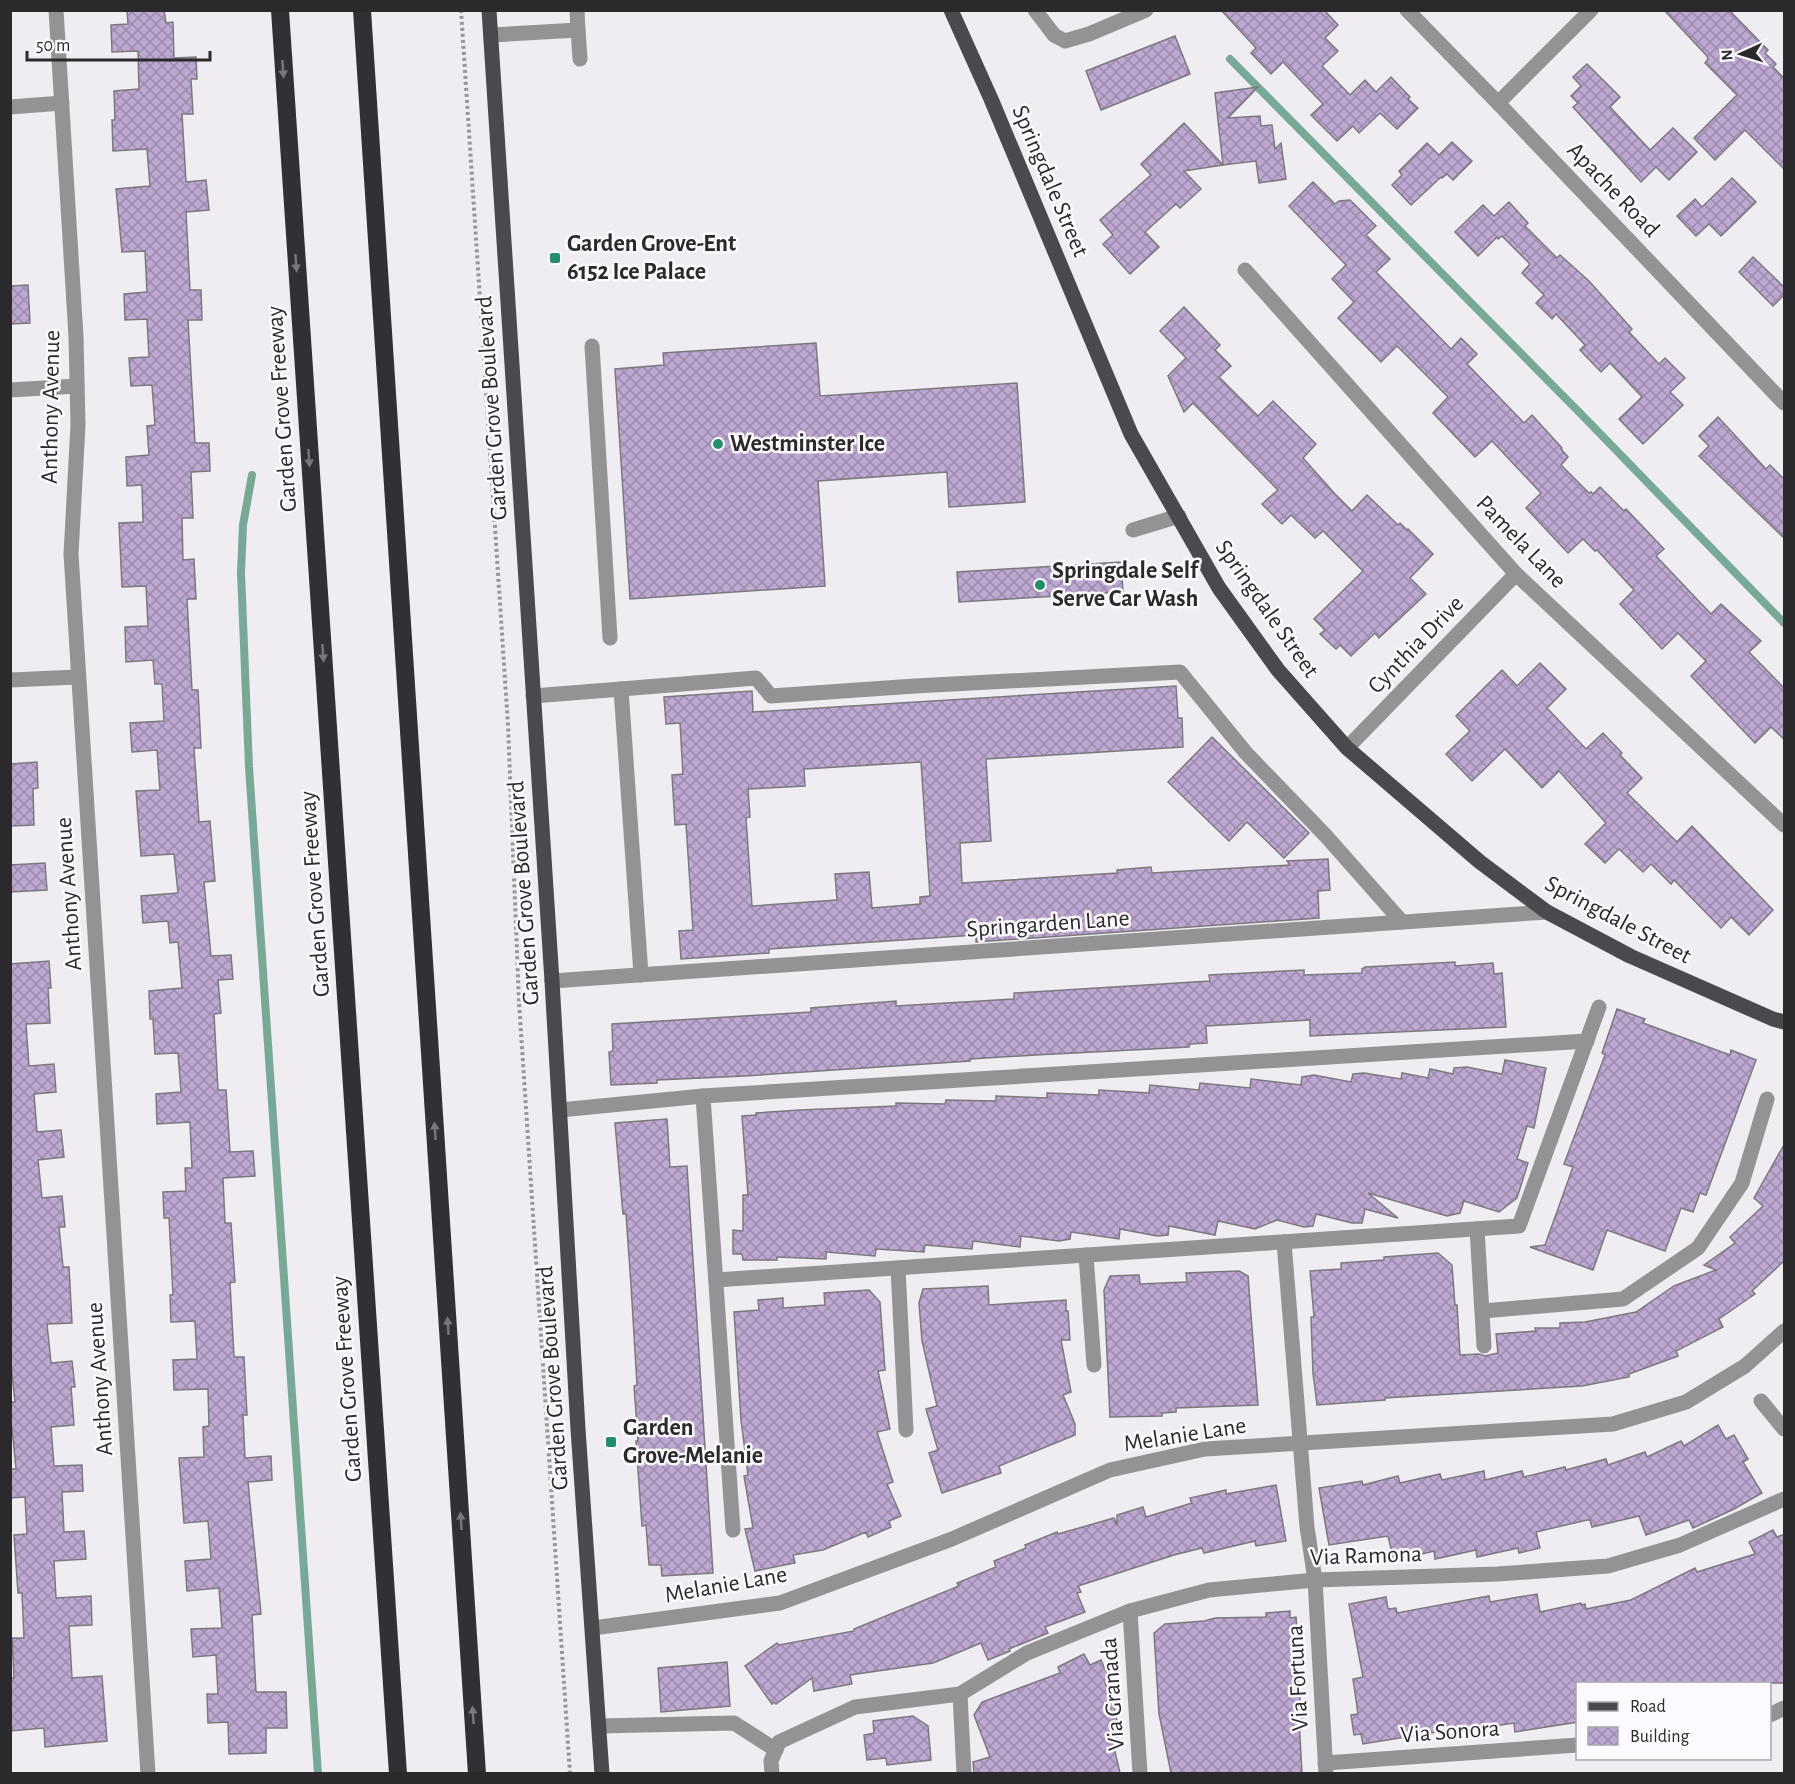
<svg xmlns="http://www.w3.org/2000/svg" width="1795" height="1784" viewBox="0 0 1795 1784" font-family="'Alegreya Sans',sans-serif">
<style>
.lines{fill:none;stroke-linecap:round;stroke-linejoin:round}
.stream{stroke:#77aa96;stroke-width:8}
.building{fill:url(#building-cross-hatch);stroke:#7b797d;stroke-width:1.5;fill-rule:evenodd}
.path{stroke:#98969a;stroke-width:4;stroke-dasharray:3 3;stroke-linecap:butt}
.minor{stroke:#939295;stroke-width:15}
.major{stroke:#4b494d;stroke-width:15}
.highway{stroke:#323034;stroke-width:18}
.oneway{fill:#79777b}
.poi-dot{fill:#218f6e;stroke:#fcfafe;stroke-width:2}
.labels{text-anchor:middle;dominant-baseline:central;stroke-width:5;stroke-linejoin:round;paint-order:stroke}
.street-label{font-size:24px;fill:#2a292b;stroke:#fcfafe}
.poi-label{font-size:24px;font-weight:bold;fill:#2a292b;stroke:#fcfafe;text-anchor:start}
</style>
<defs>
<pattern id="building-cross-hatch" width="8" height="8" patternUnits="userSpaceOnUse" patternTransform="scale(1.5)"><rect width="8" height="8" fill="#bda8d2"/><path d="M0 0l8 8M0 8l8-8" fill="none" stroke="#9a89ab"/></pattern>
</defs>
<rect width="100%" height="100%" fill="#efedf2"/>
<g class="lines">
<g class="stream">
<polyline points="1230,59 1579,412 1784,623"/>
<polyline points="252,475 243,525 241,573 249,767 318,1774"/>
</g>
</g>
<g class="building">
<polygon points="127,10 164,10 166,23 173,22 174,58 196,57 197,79 191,79 193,114 182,114 186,182 206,180 209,210 186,212 190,290 201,290 202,320 188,320 195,443 209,443 210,471 191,472 193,518 182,518 183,560 194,559 196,599 187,599 192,690 198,690 201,748 194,748 199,822 210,821 215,881 204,882 211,956 231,955 233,979 218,980 221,1013 214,1014 218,1090 226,1090 230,1152 253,1151 255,1176 223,1178 225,1223 231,1223 235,1282 230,1283 234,1357 244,1357 247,1415 243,1415 245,1458 271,1456 272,1480 248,1482 261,1614 252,1615 256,1692 286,1692 287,1728 266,1728 266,1753 229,1754 228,1722 208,1723 207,1694 218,1694 216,1655 193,1657 191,1629 222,1628 219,1588 187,1591 185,1561 211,1559 208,1521 184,1523 179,1458 204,1457 203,1427 209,1426 208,1389 174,1390 173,1360 197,1359 195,1321 171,1322 170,1295 173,1295 169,1218 164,1218 163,1192 186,1191 185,1168 192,1168 190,1122 157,1124 156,1094 181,1092 178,1053 155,1054 153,1019 150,1019 149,991 182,988 178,942 170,943 168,921 143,923 141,896 178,893 174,854 141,856 136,791 160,790 157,750 132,752 130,723 164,721 162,684 155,684 153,660 126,662 125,627 148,626 146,586 122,587 119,523 143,522 142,485 127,486 126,457 149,455 147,426 155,425 152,385 131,386 129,358 149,357 147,319 125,320 124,294 147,292 145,251 122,252 116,189 150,186 147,149 113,151 112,120 115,120 114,91 139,89 138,51 112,52 111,25 128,24"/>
<polygon points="1221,10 1324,10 1338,25 1325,38 1338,51 1322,66 1350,95 1365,80 1376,92 1391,77 1410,97 1408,99 1418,108 1397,129 1380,113 1359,133 1353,126 1337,141 1311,115 1323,104 1283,62 1271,74 1251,53 1256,48"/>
<polygon points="1664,10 1729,10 1768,50 1765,53 1776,64 1773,67 1785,79 1785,170 1745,130 1715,160 1694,138 1737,95 1705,63 1708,59 1707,56"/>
<polygon points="1175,36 1190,74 1101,110 1086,71"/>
<polygon points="1587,64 1620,97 1610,107 1650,150 1673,128 1697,152 1669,180 1656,167 1641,182 1573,107 1578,103 1571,96 1581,86 1573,77"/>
<polygon points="1258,87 1228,118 1260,116 1261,126 1272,125 1275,149 1281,143 1286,179 1259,183 1256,161 1223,165 1215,93"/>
<polygon points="1184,123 1223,165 1184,171 1201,189 1180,208 1176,204 1145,232 1159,247 1130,274 1103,244 1113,235 1100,220 1151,175 1141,164"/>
<polygon points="1452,142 1472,161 1453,180 1447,174 1442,178 1441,177 1411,205 1392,185 1402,175 1399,171 1427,143 1439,155"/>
<polygon points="1732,178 1756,202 1721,236 1709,224 1696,236 1677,216 1695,199 1702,207"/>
<polygon points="1313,182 1335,204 1339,201 1350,200 1376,226 1366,235 1390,259 1376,272 1451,349 1461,338 1477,354 1467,364 1524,423 1532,415 1562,448 1561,449 1568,457 1561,465 1589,493 1591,492 1593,494 1600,487 1624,511 1626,509 1664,549 1656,556 1711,614 1721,604 1761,641 1749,652 1785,689 1785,740 1771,727 1755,743 1691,676 1706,661 1678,633 1662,649 1620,604 1634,590 1597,550 1595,551 1583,539 1568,553 1526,508 1541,493 1492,441 1475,457 1433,413 1448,397 1397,346 1381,362 1338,318 1354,302 1332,279 1346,265 1289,206"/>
<polygon points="1509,202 1528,223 1525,226 1557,258 1560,255 1589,281 1632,329 1629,332 1659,364 1665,358 1685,378 1670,392 1683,405 1643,444 1619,419 1642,397 1610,363 1601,372 1580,350 1585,345 1556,314 1552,319 1536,303 1544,295 1522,273 1530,264 1502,236 1498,239 1497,237 1478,256 1455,232 1483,205 1494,216"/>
<polygon points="1753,257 1785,288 1785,294 1773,306 1739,272"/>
<polygon points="28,285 30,323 10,324 10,286"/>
<polygon points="1184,307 1220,345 1215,350 1231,366 1219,377 1258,416 1273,401 1316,444 1303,458 1335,494 1352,511 1367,495 1398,525 1400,523 1407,530 1408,529 1433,554 1410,578 1426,594 1379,638 1375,633 1351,656 1340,645 1336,649 1320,634 1325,630 1314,619 1363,571 1323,531 1315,538 1291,515 1282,524 1262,504 1278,490 1193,403 1184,412 1168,376 1186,358 1160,331"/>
<polygon points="816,343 820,396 1017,383 1025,502 949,507 947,472 818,481 825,586 630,599 615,369 664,365 663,353"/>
<polygon points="1718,417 1766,469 1770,465 1785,480 1785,539 1699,456 1709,446 1699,436"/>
<polygon points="1121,562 1123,592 959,602 957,572"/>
<polygon points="1540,663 1566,689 1547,708 1586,749 1603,733 1622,753 1620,755 1642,778 1627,793 1677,842 1692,826 1773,910 1749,935 1731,917 1721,928 1674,880 1671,884 1651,864 1643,872 1619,849 1605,863 1585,844 1606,823 1559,771 1542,788 1505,749 1472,781 1446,754 1470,731 1456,716 1502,670 1517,686"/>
<path d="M 1176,686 L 1178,718 L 1182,718 L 1183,747 L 986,759 L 991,841 L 960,843 L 962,883 L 1117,873 L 1117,870 L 1151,867 L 1152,873 L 1290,865 L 1287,861 L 1328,859 L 1330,890 L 1318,891 L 1319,918 L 976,942 L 976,935 L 769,949 L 769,953 L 681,959 L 679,931 L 693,930 L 686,824 L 675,825 L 672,775 L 683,774 L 680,723 L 666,724 L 664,697 L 752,691 L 753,712 ZM 921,762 L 930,896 L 920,897 L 920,904 L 872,908 L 869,872 L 835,874 L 837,900 L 752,906 L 746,818 L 750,817 L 748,789 L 805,786 L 804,769 Z"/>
<polygon points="1212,737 1309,833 1284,858 1247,822 1229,841 1168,782"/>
<polygon points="37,762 38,788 33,789 34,825 10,826 10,764"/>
<polygon points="45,863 47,890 10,892 10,865"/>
<polygon points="49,961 51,988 48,988 50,1023 26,1024 29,1066 54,1064 56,1092 34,1094 37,1132 61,1130 64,1157 38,1160 42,1198 62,1196 65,1227 59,1227 63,1267 69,1267 72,1323 47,1324 51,1363 72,1361 75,1387 71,1387 74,1425 51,1427 54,1466 82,1465 83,1491 62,1492 64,1532 84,1531 86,1559 54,1561 56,1598 91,1596 92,1625 69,1626 72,1678 102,1676 107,1741 45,1747 44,1728 10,1731 10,1678 14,1678 12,1638 24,1638 22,1593 18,1593 14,1535 27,1534 25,1497 10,1498 10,1469 16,1469 12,1428 10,1428 10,1402 15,1402 10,1355 10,964"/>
<polygon points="1455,962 1455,966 1493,963 1494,974 1502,973 1506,1027 1310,1036 1310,1020 1206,1026 1207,1043 1190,1044 1189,1047 1036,1055 970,1059 970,1061 745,1076 657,1080 657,1083 611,1085 609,1052 613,1051 612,1024 811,1012 811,1008 896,1001 896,1006 1014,999 1014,993 1210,981 1209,975 1304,970 1304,975 1362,973 1362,969 1365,967"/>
<polygon points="1617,1009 1645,1019 1643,1023 1730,1055 1731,1050 1756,1060 1706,1195 1700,1193 1693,1212 1681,1208 1665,1251 1607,1230 1593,1270 1530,1247 1545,1245 1573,1167 1564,1164 1605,1055 1602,1053"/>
<polygon points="1505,1060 1546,1068 1534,1128 1527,1126 1517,1159 1528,1163 1517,1198 1499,1212 1464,1201 1460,1213 1447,1216 1368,1193 1398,1218 1365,1209 1362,1223 1352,1223 1316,1214 1313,1226 1304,1227 1277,1220 1255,1229 1218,1221 1215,1235 1169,1226 1168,1235 1157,1236 1120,1229 1119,1239 1071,1232 1070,1239 1059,1241 1021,1236 1020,1247 973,1241 972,1249 925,1245 924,1252 876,1249 875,1256 826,1252 826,1259 777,1257 777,1260 743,1260 742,1254 733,1254 733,1230 743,1231 743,1195 748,1195 742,1116 756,1115 756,1113 800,1110 896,1106 896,1103 945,1104 946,1100 996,1101 996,1096 1047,1098 1047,1093 1099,1095 1099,1090 1149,1093 1150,1085 1199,1090 1200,1083 1250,1088 1251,1079 1301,1085 1302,1077 1314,1075 1351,1082 1353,1074 1364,1073 1401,1079 1402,1073 1428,1078 1430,1069 1453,1074 1454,1068 1467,1067 1502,1074"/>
<polygon points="667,1119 670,1167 687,1166 713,1573 662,1576 661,1565 649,1565 646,1525 642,1526 636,1441 638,1441 634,1386 637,1385 631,1285 626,1214 623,1214 615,1123"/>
<polygon points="1785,1143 1785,1260 1752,1291 1755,1294 1719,1319 1723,1327 1676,1351 1678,1356 1629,1374 1629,1377 1582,1386 1385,1398 1385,1400 1317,1405 1313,1373 1311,1317 1314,1317 1310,1271 1341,1269 1341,1263 1384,1260 1384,1257 1438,1253 1452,1265 1455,1305 1457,1305 1460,1355 1479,1354 1485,1356 1498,1353 1496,1334 1536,1331 1535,1328 1560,1328 1560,1323 1585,1322 1636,1312 1674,1286 1716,1270 1704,1265 1735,1243 1730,1237 1763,1206 1754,1198"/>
<polygon points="1239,1271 1248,1276 1258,1405 1176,1408 1176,1412 1162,1413 1162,1416 1110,1417 1104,1290 1110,1276 1139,1275 1140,1284 1187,1282 1186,1273"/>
<polygon points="988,1286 989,1305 1066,1300 1066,1311 1068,1311 1070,1340 1061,1340 1071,1392 1063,1395 1075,1424 1075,1435 999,1466 1001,1473 942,1493 929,1453 938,1450 926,1409 937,1406 922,1341 919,1303 923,1289"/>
<polygon points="869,1290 880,1302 885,1370 878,1371 890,1429 877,1432 893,1482 887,1484 901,1516 889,1521 891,1527 868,1537 866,1532 823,1550 793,1555 795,1563 755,1571 745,1529 753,1528 744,1476 748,1475 741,1420 734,1312 759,1310 758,1300 783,1298 783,1308 825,1305 824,1293"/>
<polygon points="1718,1425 1726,1439 1734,1435 1748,1459 1743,1462 1762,1493 1734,1509 1693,1528 1689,1520 1646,1535 1639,1516 1592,1527 1590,1520 1587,1520 1536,1532 1540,1548 1519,1553 1518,1548 1477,1557 1476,1550 1435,1559 1434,1551 1394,1561 1388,1536 1329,1545 1319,1488 1362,1481 1363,1485 1398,1476 1400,1483 1440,1474 1442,1480 1484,1471 1485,1480 1522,1471 1524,1477 1565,1467 1566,1470 1606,1459 1608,1465 1645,1452 1647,1457 1681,1441 1684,1446"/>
<polygon points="1276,1485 1286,1541 1256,1546 1255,1541 1204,1553 1202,1548 1174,1555 1078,1586 1081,1592 1077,1593 1085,1612 1045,1627 1048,1633 1009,1649 1010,1651 988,1660 981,1643 933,1663 850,1675 852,1684 814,1691 812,1678 776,1704 774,1702 772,1704 745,1666 777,1643 779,1645 854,1631 854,1629 959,1586 957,1583 996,1567 994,1561 1026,1548 1025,1545 1057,1532 1058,1534 1114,1518 1117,1525 1117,1515 1143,1507 1146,1517 1192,1503 1190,1498 1226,1490 1226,1494"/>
<polygon points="1773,1530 1777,1537 1785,1534 1785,1683 1578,1683 1578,1722 1515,1732 1514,1723 1469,1730 1468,1727 1363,1744 1361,1734 1354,1735 1351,1715 1358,1714 1353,1679 1363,1677 1349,1604 1386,1597 1388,1609 1396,1608 1397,1613 1489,1596 1490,1602 1537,1594 1540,1612 1581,1603 1582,1605 1585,1604 1586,1609 1631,1600 1695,1568 1697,1572 1755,1554 1749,1542"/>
<polygon points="1290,1611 1290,1618 1296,1617 1299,1658 1296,1659 1302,1720 1299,1720 1302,1773 1171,1773 1159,1714 1154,1633 1165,1624 1204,1621 1215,1618 1266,1617 1266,1613"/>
<polygon points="1084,1654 1090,1665 1101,1660 1110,1680 1105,1683 1112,1697 1120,1736 1112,1739 1120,1773 974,1773 973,1762 990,1757 974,1715 982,1702 1060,1673 1058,1667"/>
<polygon points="727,1662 730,1706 661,1712 658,1668"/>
<polygon points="913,1716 928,1726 931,1760 887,1765 886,1758 867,1760 864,1735 874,1733 873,1721"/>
</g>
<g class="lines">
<polyline class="path" points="461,10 508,725 519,1002 570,1774"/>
<g class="minor">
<polyline points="56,10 76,337 78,425 71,554 148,1774"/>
<polyline points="1035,10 1054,35 1065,41 1089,34 1146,10"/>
<polyline points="1407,10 1498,103 1784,403"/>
<polyline points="578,30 580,59"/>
<polyline points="491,35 578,30 577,10"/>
<polyline points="1498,103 1591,10"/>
<polyline points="10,107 62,103"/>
<polyline points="1245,270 1516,574 1784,825"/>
<polyline points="592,346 610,638"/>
<polyline points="10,390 77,386"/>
<polyline points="1133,530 1179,516"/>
<polyline points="10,680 78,677"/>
<polyline points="621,689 756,678 771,696 915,686 1180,672 1246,753 1326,836 1402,922"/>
<polyline points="533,696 621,689 641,975"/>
<polyline points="1347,748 1516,574"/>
<polyline points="552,981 1547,912"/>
<polyline points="560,1110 703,1096"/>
<polyline points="1477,1229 1484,1346"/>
<polyline points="1284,1242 1307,1527 1315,1580 1326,1774"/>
<polyline points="1086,1255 1094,1365"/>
<polyline points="898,1268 906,1430"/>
<polyline points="716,1280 1519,1226 1599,1007"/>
<polyline points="1483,1311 1623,1299 1698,1248 1742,1183 1767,1099"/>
<polyline points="1761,1401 1784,1429"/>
<polyline points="733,1530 703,1096 1587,1041"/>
<polyline points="1130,1611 1140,1774"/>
<polyline points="593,1628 780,1603 952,1539 1110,1470 1205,1449 1613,1424 1686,1402 1745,1366 1784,1331"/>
<polyline points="960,1694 964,1774"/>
<polyline points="1770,1715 1784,1708"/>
<polyline points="599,1726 734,1723 776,1750"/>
<polyline points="1325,1763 1578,1745"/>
<polyline points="772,1774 771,1761 779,1742 855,1707 960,1694 1027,1653 1130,1611 1209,1590 1315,1580 1498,1574 1608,1566 1680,1545 1784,1499"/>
</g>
<g class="major">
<polyline points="489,10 552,981 578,1429 602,1774"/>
<polyline points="951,10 991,99 1131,434 1219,588 1278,670 1347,748 1480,862 1547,912 1630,956 1773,1019 1784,1022"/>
</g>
<g class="highway">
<polyline points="280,10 398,1774"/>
<polyline points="362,10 477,1774"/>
</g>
</g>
<defs><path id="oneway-solid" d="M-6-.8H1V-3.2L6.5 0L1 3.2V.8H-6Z" transform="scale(1.5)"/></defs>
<g class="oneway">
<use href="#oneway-solid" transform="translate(283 69) rotate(86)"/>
<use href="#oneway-solid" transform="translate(296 263) rotate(86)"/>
<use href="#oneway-solid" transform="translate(309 458) rotate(86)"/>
<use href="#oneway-solid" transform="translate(323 653) rotate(86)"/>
<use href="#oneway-solid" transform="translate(435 1131) rotate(-94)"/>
<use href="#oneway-solid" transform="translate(448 1326) rotate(-94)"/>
<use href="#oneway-solid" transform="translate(461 1521) rotate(-94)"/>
<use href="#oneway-solid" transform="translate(473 1715) rotate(-94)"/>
</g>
<g class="poi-dot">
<rect x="549" y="252" width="12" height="12" rx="3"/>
<circle cx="718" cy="444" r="6"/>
<circle cx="1040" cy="585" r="6"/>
<rect x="605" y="1436" width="12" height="12" rx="3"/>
</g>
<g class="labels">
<g class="street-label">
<text transform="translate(1050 181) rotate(67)">Springdale Street</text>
<text transform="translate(1613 190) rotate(46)">Apache Road</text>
<text transform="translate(51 407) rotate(-89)">Anthony Avenue</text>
<text transform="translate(492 408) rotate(-94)">Garden Grove Boulevard</text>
<text transform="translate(282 409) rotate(-94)">Garden Grove Freeway</text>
<text transform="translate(1521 542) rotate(46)">Pamela Lane</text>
<text transform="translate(1267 609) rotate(55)">Springdale Street</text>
<text transform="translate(1416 645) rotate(-46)">Cynthia Drive</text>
<text transform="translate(524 893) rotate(-94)">Garden Grove Boulevard</text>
<text transform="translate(69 894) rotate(-94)">Anthony Avenue</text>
<text transform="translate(315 894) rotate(-94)">Garden Grove Freeway</text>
<text transform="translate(1618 920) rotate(28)">Springdale Street</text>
<text transform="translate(1048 924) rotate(-4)">Springarden Lane</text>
<text transform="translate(553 1378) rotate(-94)">Garden Grove Boulevard</text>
<text transform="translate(100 1379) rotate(-94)">Anthony Avenue</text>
<text transform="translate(347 1379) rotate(-94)">Garden Grove Freeway</text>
<text transform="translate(1185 1435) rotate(-9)">Melanie Lane</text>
<text transform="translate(1366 1556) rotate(-2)">Via Ramona</text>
<text transform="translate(726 1585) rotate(-10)">Melanie Lane</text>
<text transform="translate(1298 1678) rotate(-93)">Via Fortuna</text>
<text transform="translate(1113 1694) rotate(-94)">Via Granada</text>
<text transform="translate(1450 1732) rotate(-4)">Via Sonora</text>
</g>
<g class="poi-label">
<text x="567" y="244">Garden Grove-Ent<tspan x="567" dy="28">6152 Ice Palace</tspan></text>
<text x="730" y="444">Westminster Ice</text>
<text x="1052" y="571">Springdale Self<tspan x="1052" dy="28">Serve Car Wash</tspan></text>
<text x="623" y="1428">Garden<tspan x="623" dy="28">Grove-Melanie</tspan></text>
</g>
</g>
<rect width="1795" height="1784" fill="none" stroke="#2a292b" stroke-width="24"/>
<rect x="1576" y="1682" width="195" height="78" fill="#fcfafe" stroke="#a8a6aa" stroke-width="1.5"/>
<rect x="1588" y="1702" width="30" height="9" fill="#4b494d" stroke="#a8a6aa" stroke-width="1.5"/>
<text x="1630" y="1712" font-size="18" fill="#2a292b">Road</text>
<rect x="1588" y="1727" width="30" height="18" fill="url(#building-cross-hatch)" stroke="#a8a6aa" stroke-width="1.5"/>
<text x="1630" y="1742" font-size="18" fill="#2a292b">Building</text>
<g transform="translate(1741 54) rotate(266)" stroke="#fcfafe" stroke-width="4.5" paint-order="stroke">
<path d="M0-4.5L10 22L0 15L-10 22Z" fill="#2a292b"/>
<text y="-9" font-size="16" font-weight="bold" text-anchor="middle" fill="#2a292b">N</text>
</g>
<path d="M27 51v9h183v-9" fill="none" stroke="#2a292b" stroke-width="3"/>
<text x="36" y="51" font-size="18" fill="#2a292b" stroke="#fcfafe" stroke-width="4.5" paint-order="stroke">50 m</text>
</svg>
